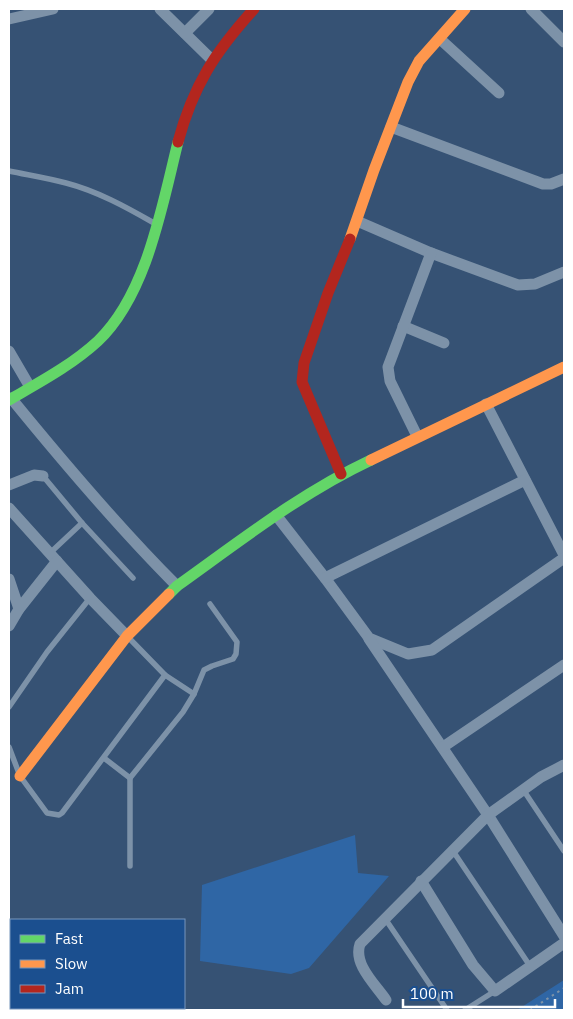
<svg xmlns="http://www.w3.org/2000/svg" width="573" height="1019" viewBox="0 0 573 1019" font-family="'IBM Plex Sans',sans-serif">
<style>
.grass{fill:#2f66a5}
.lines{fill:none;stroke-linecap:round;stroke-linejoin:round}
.path{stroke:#7d92a8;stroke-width:2;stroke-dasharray:2.5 4;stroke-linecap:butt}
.lane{stroke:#7d92a8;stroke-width:5.5}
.street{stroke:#7d92a8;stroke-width:11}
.fast{stroke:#63d668;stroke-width:11}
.slow{stroke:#ff974d;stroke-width:11}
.jam{stroke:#b3261e;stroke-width:11}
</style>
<rect width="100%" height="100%" fill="#365274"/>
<g class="grass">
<polygon points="355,835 358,873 389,876 309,968 291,974 200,961 202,885"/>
<polygon points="564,980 564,1010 517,1010"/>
</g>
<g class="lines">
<polyline class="path" points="530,1010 564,988"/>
<g class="lane">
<path d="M 9,171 C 28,175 47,178 66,183 C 97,191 126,207 154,223"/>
<polyline points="43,476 82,523 133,578"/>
<polyline points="50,553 82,523"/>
<polyline points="128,637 165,675 194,694"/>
<polyline points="9,707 47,652 90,598"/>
<polyline points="9,747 20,776 47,813 59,815 62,813 165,675"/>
<polyline points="104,758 130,778"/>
<polyline points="524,791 564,851"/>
<polyline points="453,851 530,966"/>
<polyline points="130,866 130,778 183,712 194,694 204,670 212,666 233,659 236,654 237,642 210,604"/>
<polyline points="386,920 447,1010"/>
<polyline points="465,1010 495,991"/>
</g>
<g class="street">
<polyline points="160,9 212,60"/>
<polyline points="531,9 564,42"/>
<polyline points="9,19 53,9"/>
<polyline points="185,33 209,9"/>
<polyline points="440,39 499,93"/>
<polyline points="391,127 543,184 551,184 564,179"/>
<polyline points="357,221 431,253 518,285 535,284 564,272"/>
<polyline points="403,326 444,343"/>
<polyline points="9,351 30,387"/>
<path d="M 11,398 C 64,463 118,527 177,586"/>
<polyline points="486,404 564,555"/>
<polyline points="417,436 390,381 388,367 431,253"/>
<polyline points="9,485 34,475 43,476"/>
<polyline points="9,508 90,598 127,636"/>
<polyline points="276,515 325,578 369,638 408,654 432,650 564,558"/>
<polyline points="325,578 525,480"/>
<polyline points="9,579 19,609"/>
<polyline points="9,626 19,609 57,561"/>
<polyline points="369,639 488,815 564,936"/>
<polyline points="443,747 564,665"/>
<polyline points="421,881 473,965 495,991 564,943"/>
<path d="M 386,1000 C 375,984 353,964 360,944 L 488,815 L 541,777 L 564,765"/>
</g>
<g class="fast">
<path d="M 9,400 C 40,382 72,365 98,341 C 147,294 162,206 178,142"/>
<path d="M 169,594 L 177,586 C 240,541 301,493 371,460"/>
</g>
<g class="slow">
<polyline points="350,239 374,170 408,82 419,61 465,9"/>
<polyline points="371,460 564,367"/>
<polyline points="20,776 127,636 169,594"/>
</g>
<g class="jam">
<path d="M 178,142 C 193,86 215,52 254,9"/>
<polyline points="341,474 302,382 304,363 328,293 350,239"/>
</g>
</g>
<rect width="573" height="1019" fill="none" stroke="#ffffff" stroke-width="20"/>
<rect x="10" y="919" width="175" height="90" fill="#1b4f8f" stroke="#7695bc"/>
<rect x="20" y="935" width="25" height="8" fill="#63d668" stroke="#7695bc"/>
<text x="55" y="944" font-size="15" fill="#ffffff">Fast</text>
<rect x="20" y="960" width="25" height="8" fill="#ff974d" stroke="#7695bc"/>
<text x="55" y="969" font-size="15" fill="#ffffff">Slow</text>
<rect x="20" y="985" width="25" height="8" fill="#b3261e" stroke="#7695bc"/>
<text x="55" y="994" font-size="15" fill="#ffffff">Jam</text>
<path d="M403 999v8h152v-8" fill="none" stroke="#ffffff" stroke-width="2.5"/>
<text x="410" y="999" font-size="15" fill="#ffffff" stroke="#1b4f8f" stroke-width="4" paint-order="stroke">100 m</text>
</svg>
